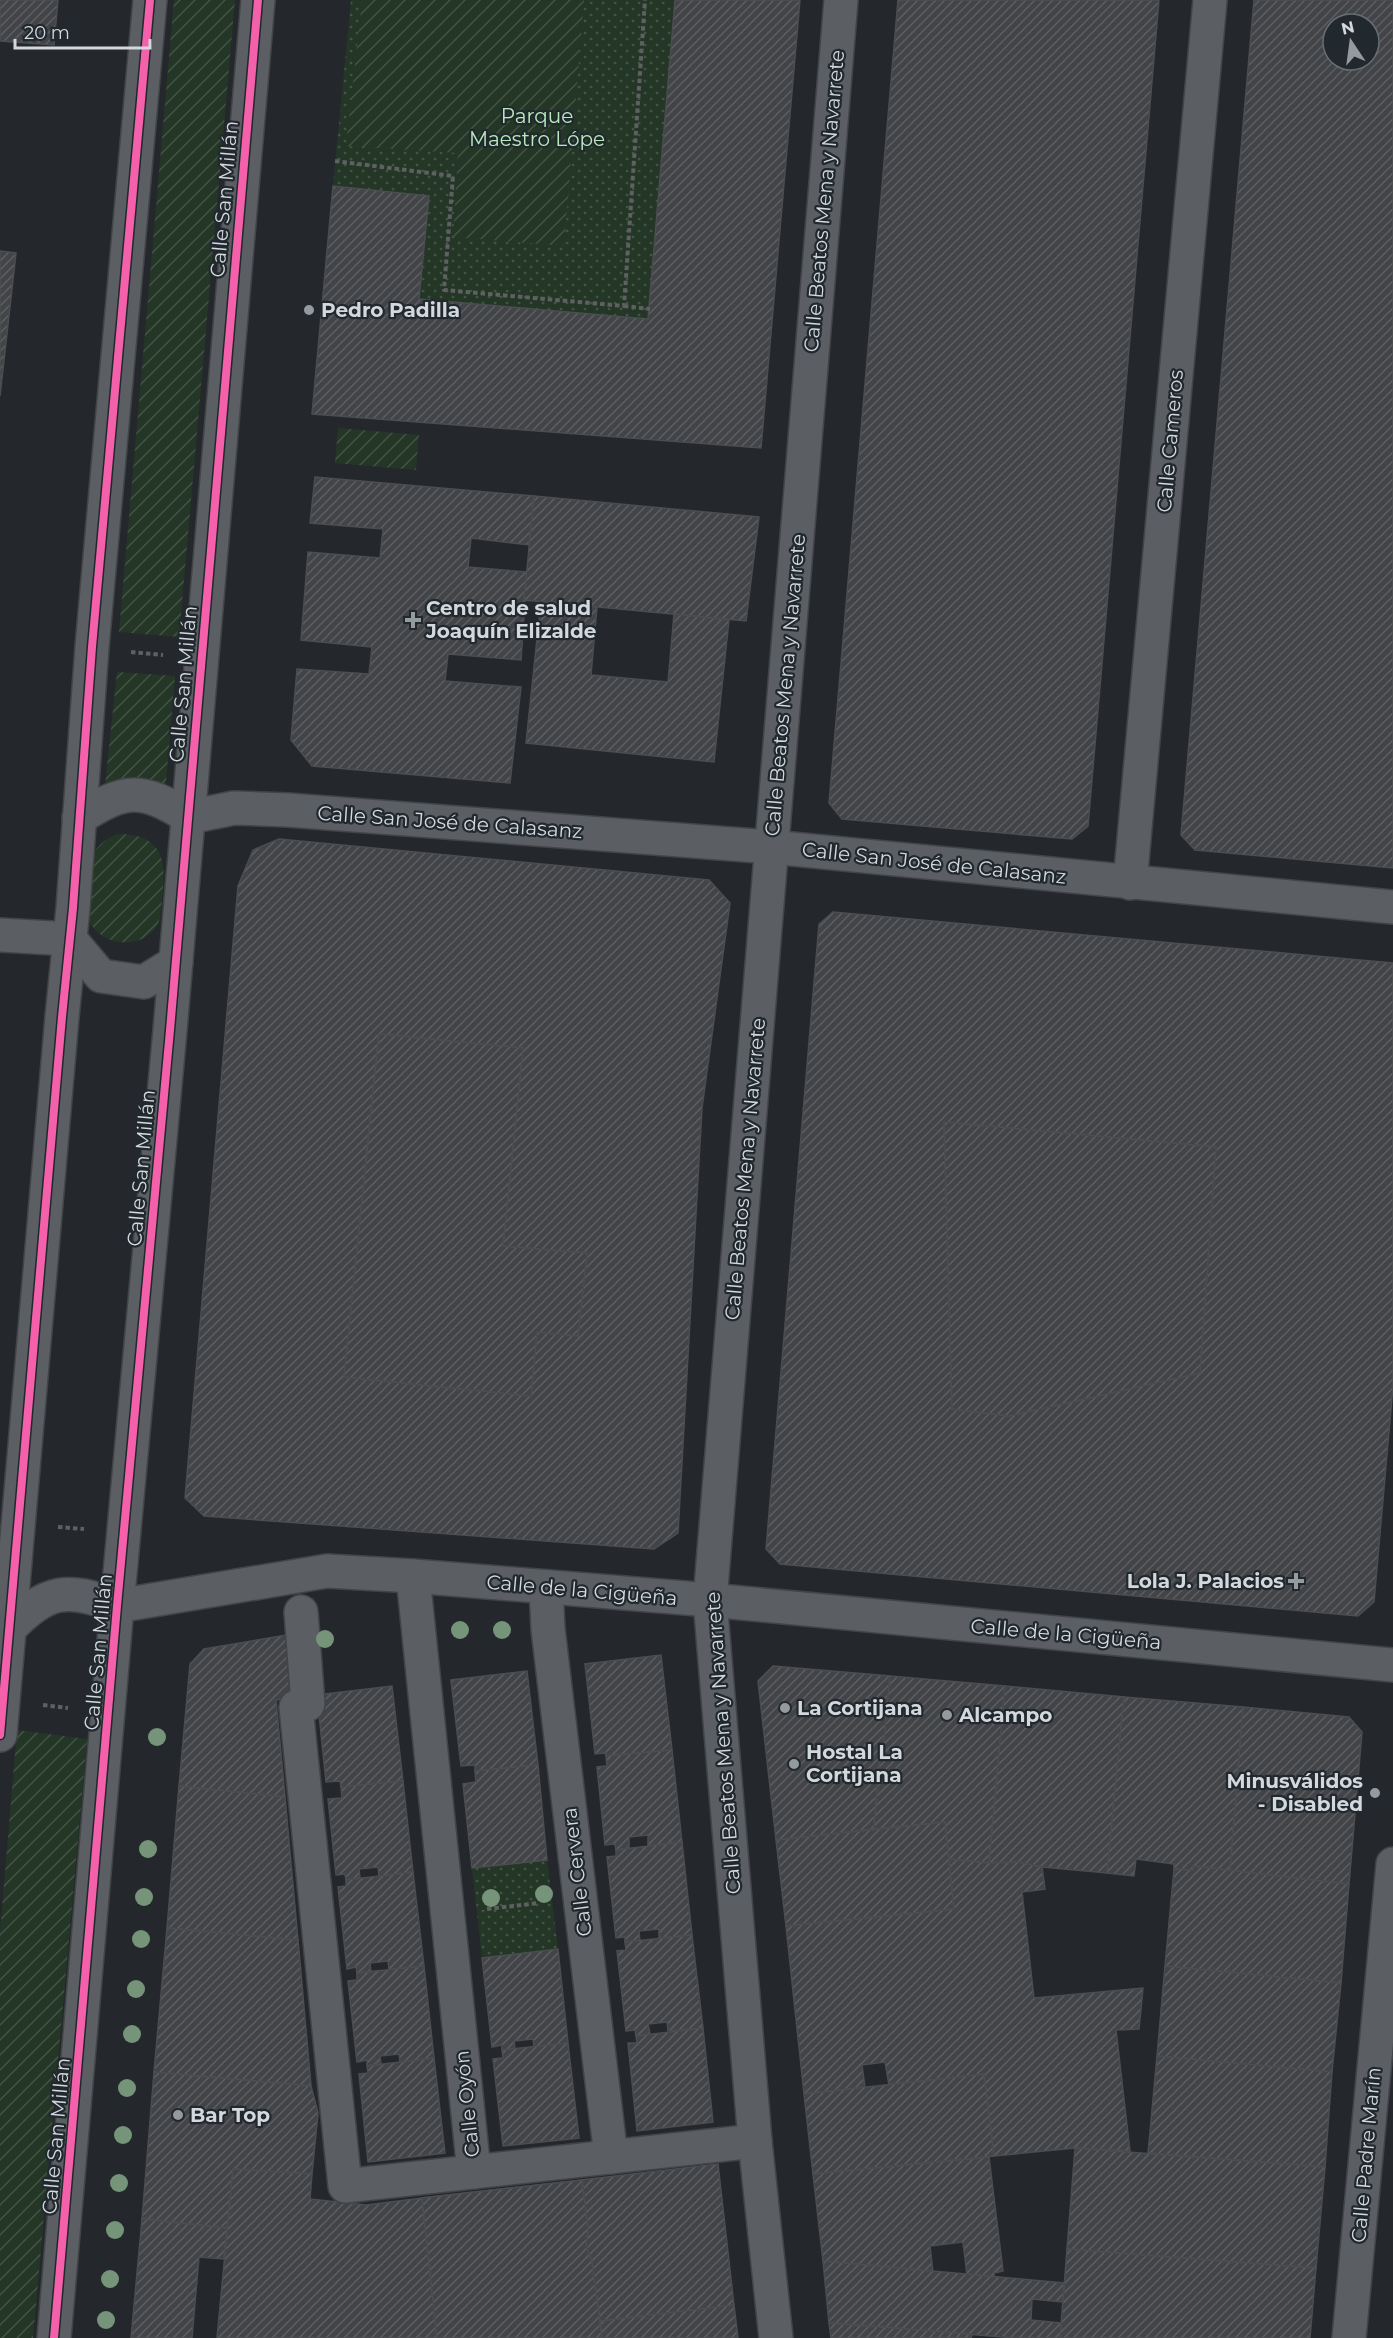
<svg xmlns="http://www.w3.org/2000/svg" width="1393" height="2338" viewBox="0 0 1393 2338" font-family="Montserrat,sans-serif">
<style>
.park{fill:url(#park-dots)}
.garden{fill:url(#garden-furrows)}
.building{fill:url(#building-hatch);stroke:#4c4d50;stroke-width:1.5;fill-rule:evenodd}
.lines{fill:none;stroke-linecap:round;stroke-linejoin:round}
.minor-casing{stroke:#414548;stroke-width:36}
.path{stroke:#5e6062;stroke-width:4;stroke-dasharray:4.5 3;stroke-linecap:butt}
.minor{stroke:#5b5e62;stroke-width:33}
.cycleway-casing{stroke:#21292f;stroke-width:11}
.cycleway{stroke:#f560ab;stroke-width:8}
.tree{fill:#759479}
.poi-dot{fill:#959a9e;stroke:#21292f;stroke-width:2}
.labels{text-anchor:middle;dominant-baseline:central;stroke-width:4.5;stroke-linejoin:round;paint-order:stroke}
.park-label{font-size:20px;fill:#b7ecb8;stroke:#21292f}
.street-label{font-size:20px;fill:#d2d8dc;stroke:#21292f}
.poi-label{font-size:20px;font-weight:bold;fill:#d2d8dc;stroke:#21292f;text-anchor:start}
</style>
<defs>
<pattern id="park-dots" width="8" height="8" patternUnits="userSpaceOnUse" patternTransform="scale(1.5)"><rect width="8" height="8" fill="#243726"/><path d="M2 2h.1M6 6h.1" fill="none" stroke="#435345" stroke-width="1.8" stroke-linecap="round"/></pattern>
<pattern id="garden-furrows" width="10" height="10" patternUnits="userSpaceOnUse" patternTransform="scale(1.5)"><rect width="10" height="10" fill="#243726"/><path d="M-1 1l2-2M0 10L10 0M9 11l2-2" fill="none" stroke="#435345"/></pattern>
<pattern id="building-hatch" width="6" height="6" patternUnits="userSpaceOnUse" patternTransform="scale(1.5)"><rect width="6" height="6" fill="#424447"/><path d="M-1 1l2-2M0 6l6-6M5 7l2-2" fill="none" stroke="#5c5e61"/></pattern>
</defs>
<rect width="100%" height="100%" fill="#24282c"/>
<g class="park">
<polygon points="351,0 675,0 648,319 419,299 429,196 333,186"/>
<polygon points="547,1860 558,1949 482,1958 472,1868"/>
</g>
<g class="garden">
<polygon points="174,0 235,0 179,637 119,632"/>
<polygon points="362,0 584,0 564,246 453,237 458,153 346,146"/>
<polygon points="338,428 419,435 416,470 335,463"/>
<polygon points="117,672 175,676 165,794 105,786"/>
<path d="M 118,834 C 164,834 167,862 162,900 C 161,908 161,919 157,926 C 140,952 97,946 87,916 C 85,908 87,897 88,889 C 90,861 90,845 118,834 Z"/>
<polygon points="17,1730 87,1739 33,2338 0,2338 0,1932"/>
</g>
<g class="building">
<polygon points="0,0 58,0 54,45 0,41"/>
<polygon points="675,0 800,0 761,448 312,414 333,186 429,196 419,299 648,319"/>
<polygon points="898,0 1159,0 1088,826 1072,839 842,819 829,803"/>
<path d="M 1254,0 L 1393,0 L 1393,868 L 1195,850 L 1181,835 ZM 1333,24 L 1369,24 L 1369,60 L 1333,60 Z"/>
<polygon points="0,251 16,253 0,396"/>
<polygon points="315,477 534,496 529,545 471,538 468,567 527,572 521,660 448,654 445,681 521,687 510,783 312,766 291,740 297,669 369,674 372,647 301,640 308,552 380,558 383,529 310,523"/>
<polygon points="534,496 759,517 746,621 524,600"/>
<polygon points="541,601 597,607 591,675 668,682 674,614 729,620 714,762 526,743"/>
<path d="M 279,839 L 709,880 L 730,903 L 702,1108 L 678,1533 L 654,1549 L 204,1516 L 185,1498 L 238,886 L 253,850 ZM 379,1034 L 523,1048 L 503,1246 L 587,1253 L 578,1336 L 537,1332 L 531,1396 L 344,1377 Z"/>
<path d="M 833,912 L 1393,963 L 1393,1386 L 1374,1602 L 1358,1616 L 780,1564 L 766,1549 L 819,924 ZM 944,1122 L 1216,1147 L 1200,1373 L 1009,1416 L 952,1409 Z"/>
<polygon points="379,1034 523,1048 503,1246 587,1253 578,1336 537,1332 531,1396 344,1377"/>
<polygon points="944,1122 1216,1147 1200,1373 1009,1416 952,1409"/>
<polygon points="292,1634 298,1697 276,1700 285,1797 179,1786 190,1664 204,1649"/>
<polygon points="661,1655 672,1750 606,1756 605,1753 595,1754 585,1664"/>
<polygon points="773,1666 890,1676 883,1751 880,1751 874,1829 776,1840 758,1681"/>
<polygon points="527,1671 538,1765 475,1771 475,1765 461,1766 451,1680"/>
<polygon points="890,1676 1005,1686 989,1863 949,1859 945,1822 874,1829 880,1751 883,1751"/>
<polygon points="392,1686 403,1781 341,1787 340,1781 326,1782 317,1695"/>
<polygon points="1005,1686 1124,1697 1107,1873 1042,1867 1019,1862 989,1863"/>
<polygon points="1124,1697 1243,1707 1230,1871 1193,1866 1193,1870 1174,1869 1174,1864 1136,1859 1134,1876 1107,1873"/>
<polygon points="1243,1707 1349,1717 1362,1732 1349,1884 1230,1871"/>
<polygon points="672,1750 682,1842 648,1846 648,1835 629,1837 629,1848 616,1850 615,1844 605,1845 597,1767 607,1766 606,1756"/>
<polygon points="538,1765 547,1860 472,1868 463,1784 476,1782 475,1771"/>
<polygon points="403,1781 413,1872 379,1876 378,1867 359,1869 360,1878 346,1880 345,1874 336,1875 328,1799 342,1798 341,1787"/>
<polygon points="179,1786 285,1797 298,1940 167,1928"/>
<polygon points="945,1822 954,1909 786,1926 776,1840"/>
<polygon points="682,1842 692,1935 659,1938 659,1929 639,1931 640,1941 625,1942 625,1937 616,1938 607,1857 616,1856 616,1850"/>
<polygon points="949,1859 989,1863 1019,1862 1042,1867 1045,1889 1022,1892 1034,1998 1143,1988 1139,2029 1116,2030 1130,2151 1075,2148 994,2156 984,2074 889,2085 885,2062 862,2065 865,2087 804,2094 786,1926 954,1909"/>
<polygon points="1193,1866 1349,1884 1341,1983 1165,1966 1174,1869 1193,1870"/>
<polygon points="413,1872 424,1966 389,1970 388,1961 370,1963 371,1972 357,1973 356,1967 347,1969 338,1887 346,1886 346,1880"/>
<polygon points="167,1928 298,1940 311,2086 154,2072"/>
<polygon points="692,1935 703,2028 668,2031 667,2022 648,2024 650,2034 636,2036 635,2030 626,2031 617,1951 626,1950 625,1942"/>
<polygon points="558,1949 568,2043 534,2047 533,2039 514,2041 515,2049 502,2050 502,2045 492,2047 482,1958"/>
<polygon points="424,1966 434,2058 400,2063 399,2054 380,2056 381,2064 367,2066 367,2060 357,2062 348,1981 357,1980 357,1973"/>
<polygon points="1165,1966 1341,1983 1332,2072 1157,2056"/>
<polygon points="703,2028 713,2122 637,2131 628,2043 637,2043 636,2036"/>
<polygon points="568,2043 579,2138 503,2146 493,2059 503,2058 502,2050"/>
<polygon points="1157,2056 1332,2072 1325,2167 1148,2153"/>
<polygon points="434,2058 445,2153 368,2162 359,2074 368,2073 367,2066"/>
<polygon points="154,2072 311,2086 318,2113 312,2174 233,2169 227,2228 142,2219"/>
<polygon points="984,2074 994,2156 813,2174 804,2094"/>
<polygon points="1075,2148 1325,2167 1316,2268 1067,2249"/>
<polygon points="989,2157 1003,2271 994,2273 994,2278 967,2275 963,2242 930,2246 933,2272 823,2261 813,2174"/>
<polygon points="718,2164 734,2305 600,2321 592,2262 586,2245 588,2229 582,2180"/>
<polygon points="233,2169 312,2174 310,2199 366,2205 422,2198 437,2338 217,2338"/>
<path d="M 582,2180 L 588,2229 L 586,2245 L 592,2262 L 602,2338 L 437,2338 L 422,2198 ZM 488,2286 L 493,2325 L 466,2327 L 460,2288 ZM 573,2291 L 579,2330 L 549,2334 L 545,2293 Z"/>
<polygon points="582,2180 588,2229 586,2245 592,2262 602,2338 437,2338 422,2198"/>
<polygon points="142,2219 227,2228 224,2259 199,2257 192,2338 131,2338"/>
<polygon points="1067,2249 1316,2268 1310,2338 1060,2338"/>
<polygon points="823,2261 1064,2283 1063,2302 1032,2299 1031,2320 1061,2323 1060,2338 1015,2338 829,2323"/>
<polygon points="734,2305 738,2338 602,2338 600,2321"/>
<polygon points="829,2323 972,2334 971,2338 831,2338"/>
</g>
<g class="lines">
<defs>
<g id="minor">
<polyline points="189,817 234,808 288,810 771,847 1393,907"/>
<path d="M 79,818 C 126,788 141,787 189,817"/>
<polyline points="1130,883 1210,0"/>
<polyline points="0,935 70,939 101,976 144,982 176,962"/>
<polyline points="413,1576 474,2172"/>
<polyline points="546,1587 548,1629 611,2157"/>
<polyline points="301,1612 308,1704 296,1707 345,2186 755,2141"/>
<path d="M 0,1628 L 9,1629 C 47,1589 67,1587 117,1606 L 327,1571 L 413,1576 L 710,1600 L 1393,1665"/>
<polyline points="0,1735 62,1017 73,908 92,647 150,0"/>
<polyline points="54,2338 117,1606 170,1030 258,0"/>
<polyline points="776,2338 755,2141 710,1600 841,0"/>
<polyline points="1349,2338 1393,1864"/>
</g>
</defs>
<use href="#minor" class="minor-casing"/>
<g class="path">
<polyline points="335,161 453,176 444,290 624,306 645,0"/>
<polyline points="624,306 650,309"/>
<polyline points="131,652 163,655"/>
<polyline points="58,1527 84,1529"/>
<polyline points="43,1705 68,1708"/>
<polyline points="487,1909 539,1903"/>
</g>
<use href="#minor" class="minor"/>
<defs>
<g id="cycleway">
<polyline points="0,1735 62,1017 73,908 92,647 150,0"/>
<polyline points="54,2338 117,1606 170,1030 258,0"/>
</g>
</defs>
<use href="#cycleway" class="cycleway-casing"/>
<use href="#cycleway" class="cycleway"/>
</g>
<g class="tree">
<circle cx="460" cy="1630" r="9"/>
<circle cx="502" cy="1630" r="9"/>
<circle cx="325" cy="1639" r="9"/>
<circle cx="157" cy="1737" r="9"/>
<circle cx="148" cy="1849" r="9"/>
<circle cx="544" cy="1894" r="9"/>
<circle cx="144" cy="1897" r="9"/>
<circle cx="491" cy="1898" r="9"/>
<circle cx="141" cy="1939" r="9"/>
<circle cx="136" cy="1989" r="9"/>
<circle cx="132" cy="2034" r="9"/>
<circle cx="127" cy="2088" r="9"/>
<circle cx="123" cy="2135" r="9"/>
<circle cx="119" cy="2183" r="9"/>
<circle cx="115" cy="2230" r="9"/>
<circle cx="110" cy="2279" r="9"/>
<circle cx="106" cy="2320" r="9"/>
</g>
<g class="poi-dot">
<circle cx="309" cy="310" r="6"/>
<path d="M410 611h6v6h6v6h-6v6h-6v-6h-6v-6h6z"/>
<path d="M1293 1572h6v6h6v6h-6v6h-6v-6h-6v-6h6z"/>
<circle cx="785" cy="1708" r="6"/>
<circle cx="947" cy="1715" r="6"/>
<circle cx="794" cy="1764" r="6"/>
<circle cx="1375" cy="1793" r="6"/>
<circle cx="178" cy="2115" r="6"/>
</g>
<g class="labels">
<g class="park-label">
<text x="537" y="116">Parque<tspan x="537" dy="23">Maestro Lópe</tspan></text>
</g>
<g class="street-label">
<text transform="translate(224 199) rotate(-85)">Calle San Millán</text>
<text transform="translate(824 201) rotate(-85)">Calle Beatos Mena y Navarrete</text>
<text transform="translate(1170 441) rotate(-85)">Calle Cameros</text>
<text transform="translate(183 684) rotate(-85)">Calle San Millán</text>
<text transform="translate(785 685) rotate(-85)">Calle Beatos Mena y Navarrete</text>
<text transform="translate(450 822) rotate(4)">Calle San José de Calasanz</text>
<text transform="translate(934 863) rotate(6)">Calle San José de Calasanz</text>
<text transform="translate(141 1168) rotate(-85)">Calle San Millán</text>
<text transform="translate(745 1169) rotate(-85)">Calle Beatos Mena y Navarrete</text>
<text transform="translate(582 1590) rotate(5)">Calle de la Cigüeña</text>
<text transform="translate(1066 1634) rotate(5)">Calle de la Cigüeña</text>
<text transform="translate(98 1652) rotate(-85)">Calle San Millán</text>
<text transform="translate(723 1743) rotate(-94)">Calle Beatos Mena y Navarrete</text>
<text transform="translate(577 1872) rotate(-97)">Calle Cervera</text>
<text transform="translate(467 2104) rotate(-96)">Calle Oyón</text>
<text transform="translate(56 2136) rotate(-85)">Calle San Millán</text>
<text transform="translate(1366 2155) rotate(-85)">Calle Padre Marín</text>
</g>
<g class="poi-label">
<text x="321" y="310">Pedro Padilla</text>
<text x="426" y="608">Centro de salud<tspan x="426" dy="23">Joaquín Elizalde</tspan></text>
<text x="1284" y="1581" text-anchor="end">Lola J. Palacios</text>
<text x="797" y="1708">La Cortijana</text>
<text x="959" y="1715">Alcampo</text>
<text x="806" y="1752">Hostal La<tspan x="806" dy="23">Cortijana</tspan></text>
<text x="1363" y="1781" text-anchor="end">Minusválidos<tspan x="1363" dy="23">- Disabled</tspan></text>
<text x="190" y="2115">Bar Top</text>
</g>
</g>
<g transform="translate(1351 42) rotate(347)"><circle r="28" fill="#21292f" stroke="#686f74" stroke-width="1.5"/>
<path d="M0-4.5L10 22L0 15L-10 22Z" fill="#959a9e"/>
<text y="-9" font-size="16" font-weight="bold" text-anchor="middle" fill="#d2d8dc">N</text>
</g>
<path d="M15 39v9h135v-9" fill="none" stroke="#d2d8dc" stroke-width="3"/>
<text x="24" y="39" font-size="18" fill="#d2d8dc" stroke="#21292f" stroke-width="4.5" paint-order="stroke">20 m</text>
</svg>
